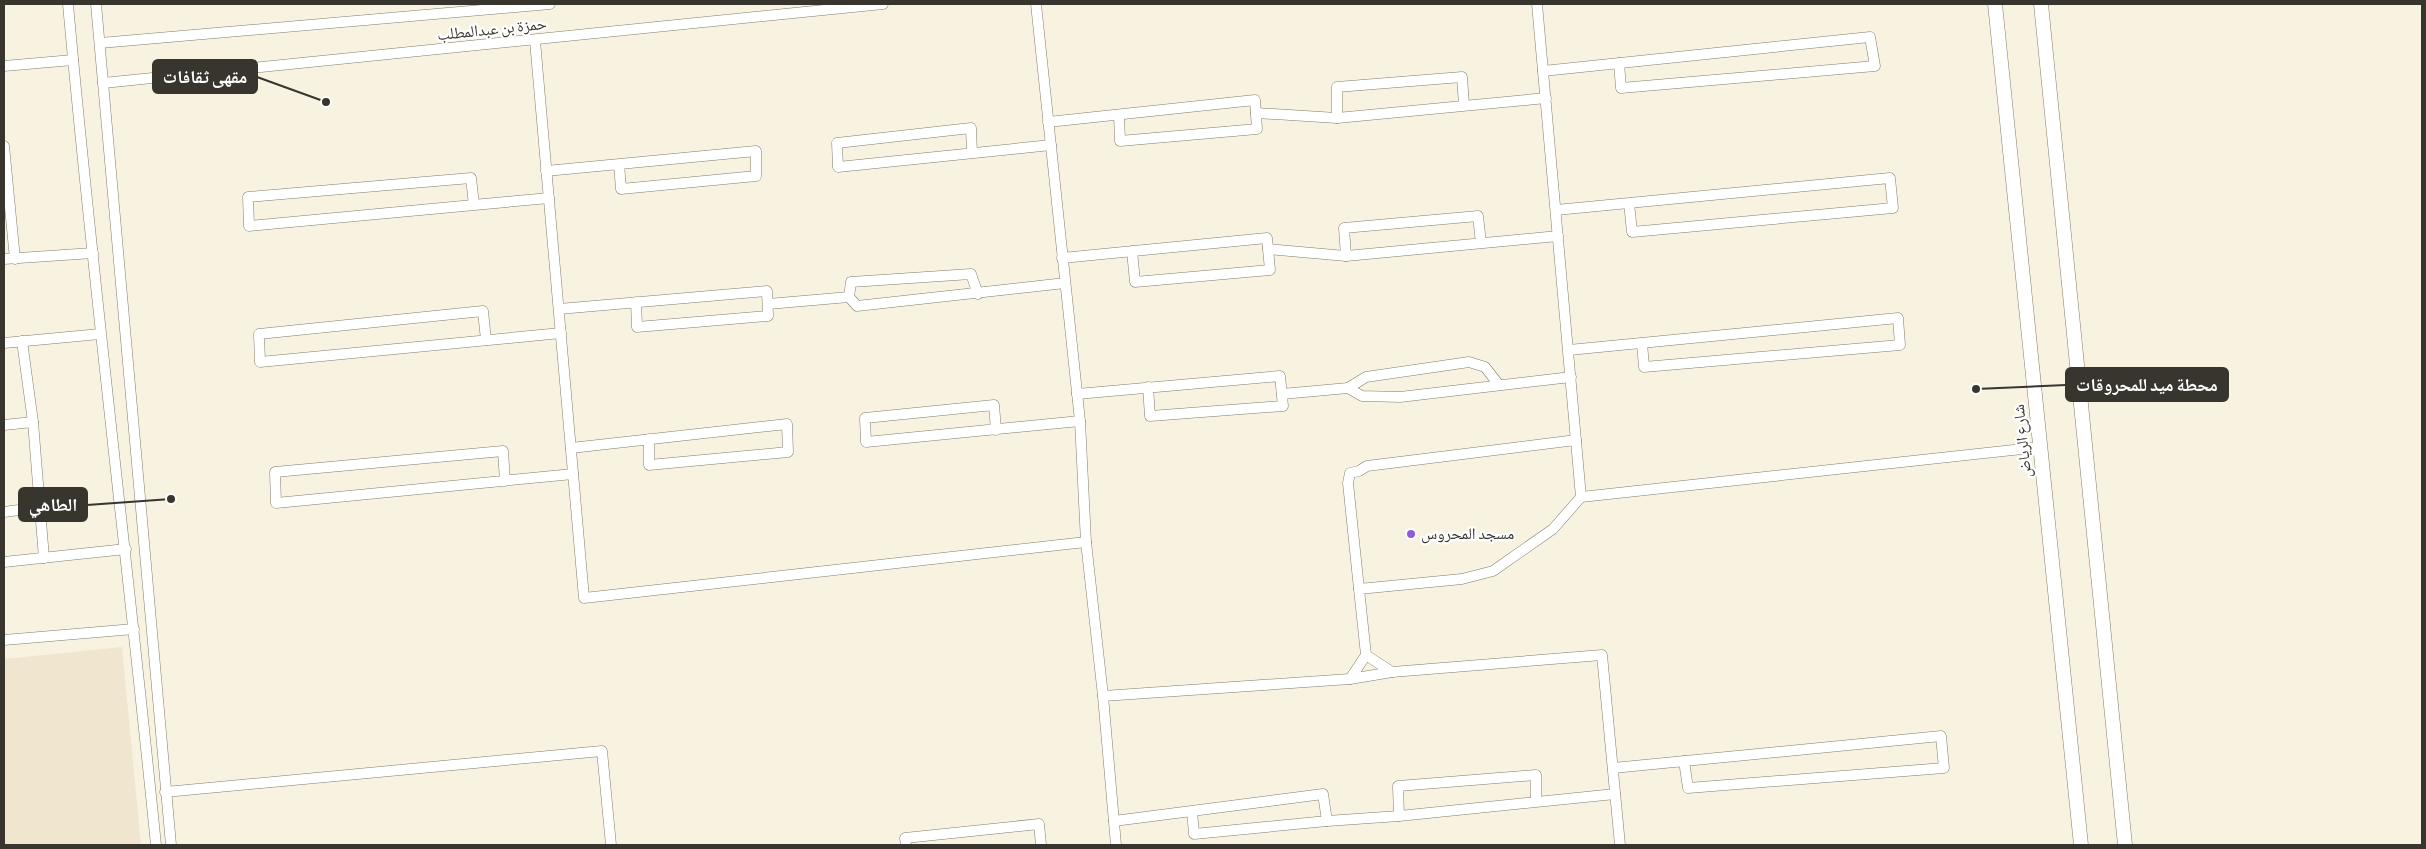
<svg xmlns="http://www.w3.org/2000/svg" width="2426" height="849" viewBox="0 0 2426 849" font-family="'Sofia Sans Condensed','Noto Naskh Arabic',sans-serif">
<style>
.built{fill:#f0e6cf}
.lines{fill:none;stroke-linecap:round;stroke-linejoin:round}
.minor-casing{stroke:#827c6d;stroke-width:11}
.major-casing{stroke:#827c6d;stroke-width:15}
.minor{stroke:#fff;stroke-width:10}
.major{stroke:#fff;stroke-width:14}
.poi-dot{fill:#8e5dd6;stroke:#fff;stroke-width:2}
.labels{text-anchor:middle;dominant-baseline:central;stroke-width:4.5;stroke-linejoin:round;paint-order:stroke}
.street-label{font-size:16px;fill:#37352e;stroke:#fff}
.poi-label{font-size:16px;fill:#37352e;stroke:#fff;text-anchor:start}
.leader{fill:none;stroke:#37352e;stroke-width:2}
.callout-dot{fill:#37352e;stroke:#fff;stroke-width:2}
.callout{fill:#37352e;stroke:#37352e;stroke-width:2}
.callout-label{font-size:18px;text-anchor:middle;font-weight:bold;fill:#fff}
</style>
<rect width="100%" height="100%" fill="#f8f2e1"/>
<polygon class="built" points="122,647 141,845 4,845 4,659"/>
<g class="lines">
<defs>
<g id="minor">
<path d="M 68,4 C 93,285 128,565 156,845"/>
<polyline points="96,4 171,845"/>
<polyline points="1537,4 1581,497 2041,447"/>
<polyline points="535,41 584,598 1086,542 1080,421 1036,4"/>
<polyline points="100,43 550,4"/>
<polyline points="4,66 73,60"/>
<polyline points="1543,71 1870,37 1875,66 1621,88 1619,63"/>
<polyline points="103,83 883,4"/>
<polyline points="1464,105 1462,77 1337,87 1337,118 1546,98"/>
<polyline points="1256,113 1337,118"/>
<polyline points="1048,122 1255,100 1257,129 1120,141 1119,115"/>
<polyline points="4,146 15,259"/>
<polyline points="972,153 971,128 837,143 838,167 1051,145"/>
<polyline points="546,171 756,151 756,176 621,189 619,164"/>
<polyline points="474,205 471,178 248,197 249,226 549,198"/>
<polyline points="1556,210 1890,178 1893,208 1632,232 1629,203"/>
<polyline points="1481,243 1478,216 1344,228 1346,256 1558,236"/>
<polyline points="1268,249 1346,256"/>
<polyline points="1062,258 1267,238 1270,270 1135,282 1132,251"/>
<polyline points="4,259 93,253"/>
<polyline points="978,294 971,274 851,282 849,297 857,306 1065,283"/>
<polyline points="768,304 849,297"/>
<polyline points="559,309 767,291 768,316 637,327 636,302"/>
<polyline points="486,340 483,311 259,334 260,362 561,333"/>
<polyline points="22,341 33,422 44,558"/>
<polyline points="4,343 100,334"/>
<polyline points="1569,350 1898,318 1900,345 1644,367 1642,343"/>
<polyline points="1348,388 1366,377 1469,362 1485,367 1499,385"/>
<polyline points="1077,394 1280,376 1283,406 1150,416 1148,387"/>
<polyline points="1282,394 1348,388 1362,396 1400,397 1571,377"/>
<polyline points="4,425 33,422"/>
<polyline points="996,430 994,405 865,418 866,442 1080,421"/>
<polyline points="571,448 787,424 788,452 649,465 649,439"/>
<polyline points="505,481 503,451 275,472 276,503 573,474"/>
<polyline points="4,512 41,507"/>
<polyline points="1086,542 1103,696"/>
<polyline points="4,562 126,549"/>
<polyline points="1359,589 1348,483 1350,473 1359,471 1367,466 1576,440"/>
<polyline points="4,640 134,629"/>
<polyline points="1392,672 1366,655 1359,589 1462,579 1493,571 1553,529 1581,497"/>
<polyline points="1350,679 1366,655"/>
<polyline points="1613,768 1941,736 1944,768 1688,788 1684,761"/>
<polyline points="165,792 602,751 611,845"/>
<polyline points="1536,802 1536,775 1398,786 1399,816 1615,794"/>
<polyline points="1114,821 1323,794 1327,821 1194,834 1192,811"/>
<polyline points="1327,821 1399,816"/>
<polyline points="906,845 905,838 1039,824 1041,845"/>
<polyline points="1116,845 1103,696 1350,679 1392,672 1602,655 1620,845"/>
</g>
<g id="major">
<polyline points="1995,4 2081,845"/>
<polyline points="2041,4 2125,845"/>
</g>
</defs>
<use href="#minor" class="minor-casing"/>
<use href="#major" class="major-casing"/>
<use href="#minor" class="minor"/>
<use href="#major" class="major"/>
</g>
<circle class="poi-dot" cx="1411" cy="534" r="5"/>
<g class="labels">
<g class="street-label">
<text transform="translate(492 30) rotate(-6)">حمزة بن عبدالمطلب</text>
<text transform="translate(2023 441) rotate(-96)">شارع الرياض</text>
</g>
<g class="poi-label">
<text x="1421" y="534">مسجد المحروس</text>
</g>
</g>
<path class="leader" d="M326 102L257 77M1976 389L2066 385M171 499L87 505"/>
<g class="callout-dot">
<circle cx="326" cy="102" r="5"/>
<circle cx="1976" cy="389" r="5"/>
<circle cx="171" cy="499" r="5"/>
</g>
<g class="callout">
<rect x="153" y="60" width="104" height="33" rx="5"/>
<rect x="2066" y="368" width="162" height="33" rx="5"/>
<rect x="19" y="488" width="68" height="33" rx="5"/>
</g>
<g class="callout-label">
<text x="205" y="83">مقهى ثقافات</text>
<text x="2147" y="391">محطة ميد للمحروقات</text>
<text x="53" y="511">الطاهي</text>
</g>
<rect width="2426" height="849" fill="none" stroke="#37352e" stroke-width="10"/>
</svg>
